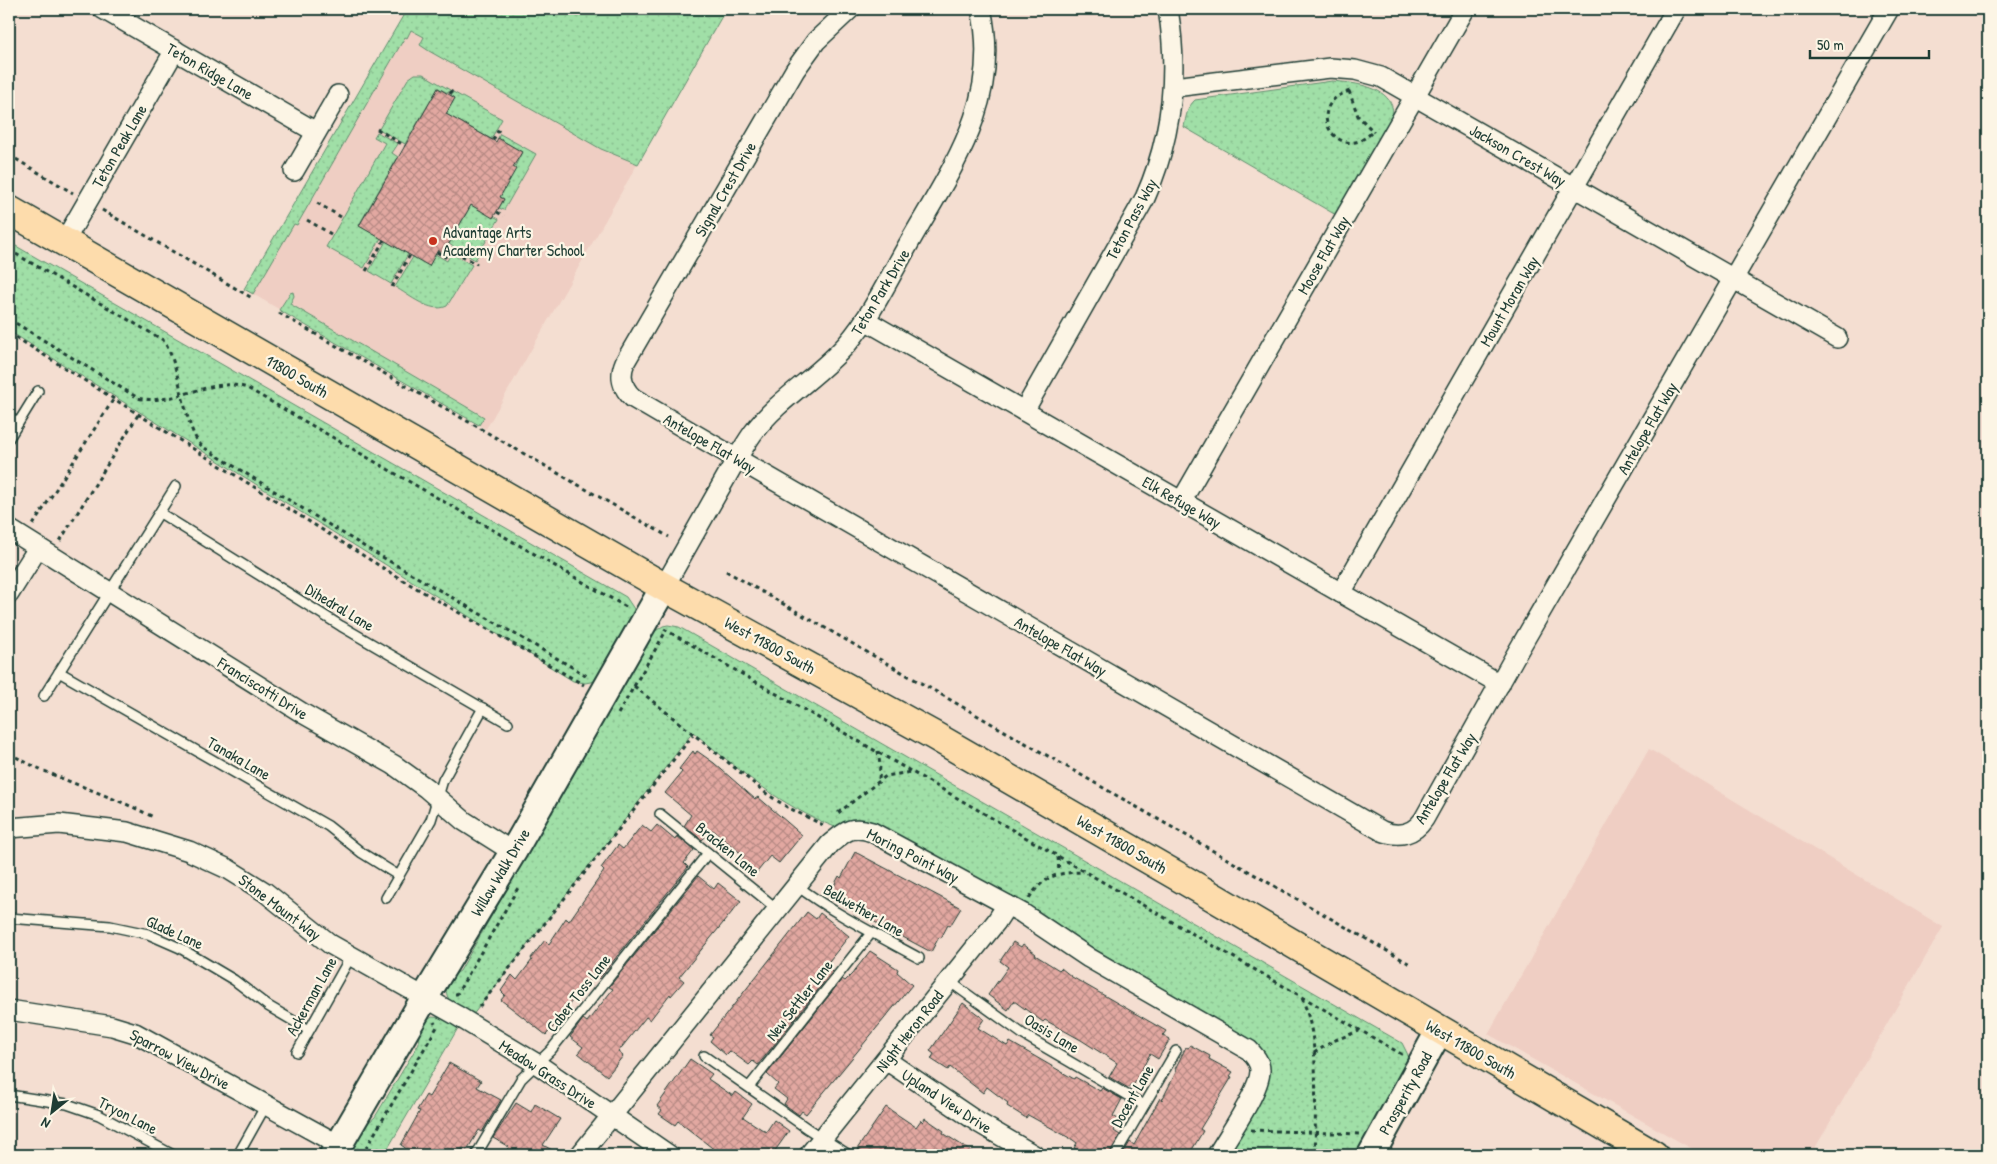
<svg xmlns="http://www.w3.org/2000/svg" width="1997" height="1164" viewBox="0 0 1997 1164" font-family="'Patrick Hand',sans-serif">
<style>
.built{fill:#efcec3}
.grass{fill:url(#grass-dots);stroke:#608e6e}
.building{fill:url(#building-cross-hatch);stroke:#1f3d34}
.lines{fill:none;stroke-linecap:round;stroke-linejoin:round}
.lane-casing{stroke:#1f3d34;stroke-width:12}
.street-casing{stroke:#1f3d34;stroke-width:22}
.secondary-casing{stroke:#1f3d34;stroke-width:30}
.primary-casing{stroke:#1f3d34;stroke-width:31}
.path{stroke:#1f3d34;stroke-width:3;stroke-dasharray:4 4;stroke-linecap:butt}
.lane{stroke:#fcf5e5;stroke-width:9}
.street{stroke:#fcf5e5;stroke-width:19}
.secondary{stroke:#fcf5e5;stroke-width:26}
.primary{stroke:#fddcac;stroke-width:28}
.poi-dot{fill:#c8321e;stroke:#fcf5e5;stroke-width:2}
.labels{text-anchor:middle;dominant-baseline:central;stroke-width:4.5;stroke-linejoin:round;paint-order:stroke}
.street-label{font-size:16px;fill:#1f3d34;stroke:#fcf5e5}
.poi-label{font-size:16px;fill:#1f3d34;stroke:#fcf5e5;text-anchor:start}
</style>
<defs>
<pattern id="grass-dots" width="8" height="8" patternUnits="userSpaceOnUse" patternTransform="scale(1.25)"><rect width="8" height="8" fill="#a0dfa7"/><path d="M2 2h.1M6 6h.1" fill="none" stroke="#89c090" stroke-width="1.8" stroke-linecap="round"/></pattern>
<pattern id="building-cross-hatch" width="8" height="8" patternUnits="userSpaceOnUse" patternTransform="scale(1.25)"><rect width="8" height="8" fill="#e2a8a1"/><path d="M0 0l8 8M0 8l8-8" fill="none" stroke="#b78a84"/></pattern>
</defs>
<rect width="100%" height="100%" fill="#f4ded1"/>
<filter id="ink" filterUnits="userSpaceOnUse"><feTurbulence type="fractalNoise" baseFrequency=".02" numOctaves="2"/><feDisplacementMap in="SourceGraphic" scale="10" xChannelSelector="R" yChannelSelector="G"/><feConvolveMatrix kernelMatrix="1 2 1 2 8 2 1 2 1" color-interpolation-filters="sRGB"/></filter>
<g filter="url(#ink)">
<g class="built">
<polygon points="407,9 726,9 486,429 244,289"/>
<polygon points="1649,749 1943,927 1811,1155 1703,1155 1488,1034"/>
</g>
<g class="grass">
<polygon points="407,9 726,9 638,164 601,149 429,51 420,45 424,37 411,30 407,38 405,37 297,225 294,224 253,294 244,289"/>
<polygon points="415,74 423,74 450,90 448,93 438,88 405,144 379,129 408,79"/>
<path d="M 1332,81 C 1354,83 1394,86 1393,115 L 1336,215 L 1184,127 C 1186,117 1187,107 1195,100 Z"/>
<polygon points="453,92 502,119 491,139 446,114 455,98 451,95"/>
<polygon points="377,132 398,144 392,153 398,157 359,225 381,238 364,268 326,247 385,143 374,137"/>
<polygon points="500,134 536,154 504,210 499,208 504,199 500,197 522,152 498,138"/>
<polygon points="471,205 499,219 475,260 449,244"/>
<polygon points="386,241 408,254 391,284 369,271"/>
<polygon points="9,242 626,597 634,609 633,620 596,681 585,683 573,681 9,331"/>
<path d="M 451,253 L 472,265 L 447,306 C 431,314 409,295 395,287 L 413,257 L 435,254 L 447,261 Z"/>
<polygon points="293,292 294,296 290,304 484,417 479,425 279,310 290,293"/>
<path d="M 668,625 L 679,627 L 1402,1043 L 1408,1055 L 1405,1070 L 1357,1155 L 1229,1155 C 1237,1142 1245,1128 1253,1114 C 1267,1089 1280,1068 1256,1043 L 1088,945 L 1040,912 L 874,822 C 859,817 848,818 835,827 C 780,806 738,769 693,732 L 472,1016 C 466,1012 457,1008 452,1003 C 440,991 449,977 460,971 L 500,901 L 540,824 L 549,817 L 586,752 L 591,734 L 623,687 L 654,632 L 663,626 Z"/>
<path d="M 432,1017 L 442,1018 L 458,1028 L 384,1155 L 349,1155 L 368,1123 L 375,1117 L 419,1043 C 417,1032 423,1023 432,1017 Z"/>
</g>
<g class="building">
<polygon points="438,88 455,98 446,114 496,142 498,138 522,152 513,167 516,169 500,197 504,199 493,218 471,205 443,254 438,250 429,266 359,226"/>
<polygon points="693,751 695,754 697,751 714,763 755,799 758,797 802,835 779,863 770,856 754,876 738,863 744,856 713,830 702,840 684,826 691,815 665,793 682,772 679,769"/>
<polygon points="642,825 651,832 657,825 675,840 677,836 694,850 684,863 688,867 599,979 594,975 567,1007 574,1012 560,1029 555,1025 546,1035 501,1000 505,995 501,991 512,975 517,980 532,960 531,958 545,940 549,944 566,918 569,921 604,871 601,868 618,845 623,849"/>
<polygon points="855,852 961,908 950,926 948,925 941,938 939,937 931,952 828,897 839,876 841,878"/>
<polygon points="698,876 714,889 718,883 741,901 679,977 684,981 671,996 670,994 650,1020 646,1017 618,1052 623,1056 607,1076 578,1053 583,1047 570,1037 583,1019 587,1022 613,989 609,987"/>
<polygon points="807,912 816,919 820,913 849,936 826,965 833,971 758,1065 753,1061 749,1065 730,1051 726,1055 710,1041 713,1037 710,1035"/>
<polygon points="1013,942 1021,947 1023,944 1036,954 1035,955 1059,970 1061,968 1072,977 1166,1031 1163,1035 1170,1039 1158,1059 1150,1054 1133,1086 1131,1084 1128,1088 1109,1077 1117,1063 1081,1040 1045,1020 1043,1022 1014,1001 1008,1010 988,995 1008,967 1000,961"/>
<polygon points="870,951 898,969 897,972 912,985 806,1114 802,1111 799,1115 784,1104 787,1099 774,1089 778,1084 767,1074 842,979 845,981 852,974"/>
<polygon points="963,1003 984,1019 978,1028 1007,1046 1010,1042 1074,1079 1075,1077 1100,1091 1102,1088 1122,1099 1113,1116 1120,1120 1114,1131 1120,1135 1109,1155 1087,1155 1074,1148 1077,1143 1073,1140 1028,1115 1026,1118 1007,1106 1008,1103 987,1087 983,1093 950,1067 948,1070 931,1059 934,1054 930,1051"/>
<polygon points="1190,1045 1210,1056 1209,1059 1233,1072 1230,1076 1232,1077 1200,1129 1203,1131 1189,1155 1122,1155 1130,1142 1134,1145 1160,1098 1162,1100 1177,1070 1175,1069 1186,1047 1188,1048"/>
<polygon points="690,1059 712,1074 708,1079 733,1096 736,1092 752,1104 743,1117 766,1132 774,1120 789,1131 772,1155 721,1155 678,1121 675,1125 659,1114 662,1110 657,1106"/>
<polygon points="449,1063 481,1081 477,1087 501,1100 482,1132 479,1130 467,1150 463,1148 459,1155 415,1155 401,1145 420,1111 417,1110 426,1095 429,1097"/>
<polygon points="516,1103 531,1112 535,1104 560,1119 543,1145 561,1155 505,1155 509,1147 493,1138"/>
<polygon points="886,1107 916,1127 921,1120 923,1122 925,1118 944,1131 943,1133 977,1155 866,1155 857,1149"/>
</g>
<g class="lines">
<defs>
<g id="lane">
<polyline points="9,417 18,423"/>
<polyline points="9,438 38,391"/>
<polyline points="160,513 341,626 508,723"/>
<polyline points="59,672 328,826 362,853 399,876"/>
<polyline points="44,696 176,486"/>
<polyline points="660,814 777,909"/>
<path d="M 796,885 C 834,914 877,935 919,958"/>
<polyline points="386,898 431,820 443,780 483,708"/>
<polyline points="9,918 110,926 148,934 180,948 234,980 268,1006 309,1030"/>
<polyline points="949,981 1024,1035 1144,1105"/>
<polyline points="297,1052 351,956"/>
<polyline points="704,1056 808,1129 849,1155"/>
<polyline points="749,1087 872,932"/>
<polyline points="9,1095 67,1104 99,1115 173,1155"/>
<polyline points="238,1155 266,1105"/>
<polyline points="476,1155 521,1079 551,1050 708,853"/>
<polyline points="1115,1155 1176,1051"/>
</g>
<g id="street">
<polyline points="103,9 316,132"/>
<path d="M 850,9 L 816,41 L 795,70 L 625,362 C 619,376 622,388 633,398 L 720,449 L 1382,831 C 1399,838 1414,834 1424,819 L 1514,658 L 1889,9"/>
<polyline points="1174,87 1330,68 1355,70 1381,77 1837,338"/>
<polyline points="294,171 338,95"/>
<polyline points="64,242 175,50"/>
<polyline points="865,320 1500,684"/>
<path d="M 1024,411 L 1145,198 C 1172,137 1179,75 1168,9"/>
<polyline points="1181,502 1465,9"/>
<polyline points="9,529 304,714 394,765 426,788 464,821 513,852"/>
<path d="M 664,587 C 683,554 701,521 720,488 C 731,469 741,450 753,433 C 779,398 818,377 847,344 C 872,315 889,278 908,245 C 951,169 1002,101 981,9"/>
<polyline points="1341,593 1676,9"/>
<polyline points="9,594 38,548"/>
<polyline points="9,828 59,824 127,832 189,851 228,869 265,892 330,944 456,1015 537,1064 669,1155"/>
<polyline points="9,1010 112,1026 135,1033 339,1145"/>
<polyline points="886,1060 979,1123 1034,1155"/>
<path d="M 580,1155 L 830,844 C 846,831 851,825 872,832 L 1022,913 L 1089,958 L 1249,1050 C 1254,1056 1260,1061 1260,1070 C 1261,1089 1228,1136 1217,1155"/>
<polyline points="809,1155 996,922 1007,905"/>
</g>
<g id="secondary">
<polyline points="333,1155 425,997 513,852 664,587"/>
<polyline points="1371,1155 1439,1031"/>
</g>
<polyline id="primary" points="9,210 664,587 933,735 1186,881 1654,1155"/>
</defs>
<use href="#lane" class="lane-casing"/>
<use href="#street" class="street-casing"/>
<use href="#secondary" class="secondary-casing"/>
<use href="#primary" class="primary-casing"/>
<g class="path">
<polyline points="1349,91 1358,116 1374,132"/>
<path d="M 1350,91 C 1300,105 1339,168 1373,131"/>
<polyline points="450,94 453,88"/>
<polyline points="377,129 405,146"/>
<polyline points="493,140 499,129"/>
<polyline points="9,155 73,193"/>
<polyline points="317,203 341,217"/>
<polyline points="102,210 252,298"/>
<polyline points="497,212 504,216"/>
<polyline points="307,220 331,234"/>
<path d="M 9,250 L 163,340 C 182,366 183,431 203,447 L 365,547 L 589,677"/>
<polyline points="437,252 445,257 450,249 477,264"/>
<polyline points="366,271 384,240"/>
<polyline points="392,287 410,255"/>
<polyline points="279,313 669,537"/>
<path d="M 9,319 L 138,398 C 175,407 211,375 247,388 L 628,608"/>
<polyline points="9,333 399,578 584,685"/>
<polyline points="33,525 113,400"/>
<polyline points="60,541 138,415"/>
<polyline points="726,571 1410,964"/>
<polyline points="664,629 1403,1055"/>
<polyline points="634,686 767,794 787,807 823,825"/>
<polyline points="618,714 666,631"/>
<polyline points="878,751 880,765 879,780"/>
<path d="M 9,753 C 55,780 108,793 155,818"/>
<polyline points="838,813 886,776 911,772"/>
<polyline points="1058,857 1059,873"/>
<path d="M 1029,898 C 1046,874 1057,873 1084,872"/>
<polyline points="455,994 457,994 519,886"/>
<path d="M 1302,998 C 1322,1045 1313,1105 1316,1155"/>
<polyline points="479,1007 693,735"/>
<polyline points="1314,1053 1333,1041 1359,1031"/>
<polyline points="1251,1130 1360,1134"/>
<polyline points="362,1155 437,1027 434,1022"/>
</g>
<use href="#lane" class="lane"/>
<use href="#street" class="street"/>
<use href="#secondary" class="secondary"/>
<use href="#primary" class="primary"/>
</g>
</g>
<circle class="poi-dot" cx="433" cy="241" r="5"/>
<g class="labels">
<g class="street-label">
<text transform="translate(210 71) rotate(30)">Teton Ridge Lane</text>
<text transform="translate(119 146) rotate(-60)">Teton Peak Lane</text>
<text transform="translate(1518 155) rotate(30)">Jackson Crest Way</text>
<text transform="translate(725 189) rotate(-60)">Signal Crest Drive</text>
<text transform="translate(1131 219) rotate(-62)">Teton Pass Way</text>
<text transform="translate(1323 255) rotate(-60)">Moose Flat Way</text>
<text transform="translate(880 292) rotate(-59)">Teton Park Drive</text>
<text transform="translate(1509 301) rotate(-60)">Mount Moran Way</text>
<text transform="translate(297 376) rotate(30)">11800 South</text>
<text transform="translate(1647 428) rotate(-60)">Antelope Flat Way</text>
<text transform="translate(710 443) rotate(30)">Antelope Flat Way</text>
<text transform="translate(1182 502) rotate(30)">Elk Refuge Way</text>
<text transform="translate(340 607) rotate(31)">Dihedral Lane</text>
<text transform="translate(770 645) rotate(29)">West 11800 South</text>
<text transform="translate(1061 646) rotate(30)">Antelope Flat Way</text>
<text transform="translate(263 688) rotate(32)">Franciscotti Drive</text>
<text transform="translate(239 758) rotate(30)">Tanaka Lane</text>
<text transform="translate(1445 778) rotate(-59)">Antelope Flat Way</text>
<text transform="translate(1122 844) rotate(30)">West 11800 South</text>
<text transform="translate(728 849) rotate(39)">Bracken Lane</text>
<text transform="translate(913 855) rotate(27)">Moring Point Way</text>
<text transform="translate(500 872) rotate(-59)">Willow Walk Drive</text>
<text transform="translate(280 907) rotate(37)">Stone Mount Way</text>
<text transform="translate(864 910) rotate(30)">Bellwether Lane</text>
<text transform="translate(175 932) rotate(24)">Glade Lane</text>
<text transform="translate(578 993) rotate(-52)">Caber Toss Lane</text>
<text transform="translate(311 996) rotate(-61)">Ackerman Lane</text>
<text transform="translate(799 1000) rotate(-52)">New Settler Lane</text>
<text transform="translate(909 1031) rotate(-52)">Night Heron Road</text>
<text transform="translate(1052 1033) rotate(31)">Oasis Lane</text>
<text transform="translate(1471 1049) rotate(30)">West 11800 South</text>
<text transform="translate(180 1059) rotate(28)">Sparrow View Drive</text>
<text transform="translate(548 1074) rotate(33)">Meadow Grass Drive</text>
<text transform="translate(1405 1093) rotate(-61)">Prosperity Road</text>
<text transform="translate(1132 1096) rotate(-60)">Docent Lane</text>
<text transform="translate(947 1101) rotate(33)">Upland View Drive</text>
<text transform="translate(128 1115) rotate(27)">Tryon Lane</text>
</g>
<g class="poi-label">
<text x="443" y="232">Advantage Arts<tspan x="443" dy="18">Academy Charter School</tspan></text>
</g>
</g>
<rect width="1997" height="1164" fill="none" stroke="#fcf5e5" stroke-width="30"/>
<rect x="15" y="15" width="1967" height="1134" fill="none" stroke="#1f3d34" stroke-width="2" filter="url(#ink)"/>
<g transform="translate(52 1112) rotate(210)" stroke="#fcf5e5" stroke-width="4" paint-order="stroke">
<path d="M0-4L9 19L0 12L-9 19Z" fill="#1f3d34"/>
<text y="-8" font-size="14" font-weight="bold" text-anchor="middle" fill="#1f3d34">N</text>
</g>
<path d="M1810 50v8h119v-8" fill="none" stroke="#1f3d34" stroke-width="2.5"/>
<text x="1817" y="50" font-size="15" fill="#1f3d34" stroke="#fcf5e5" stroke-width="4" paint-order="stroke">50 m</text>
</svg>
